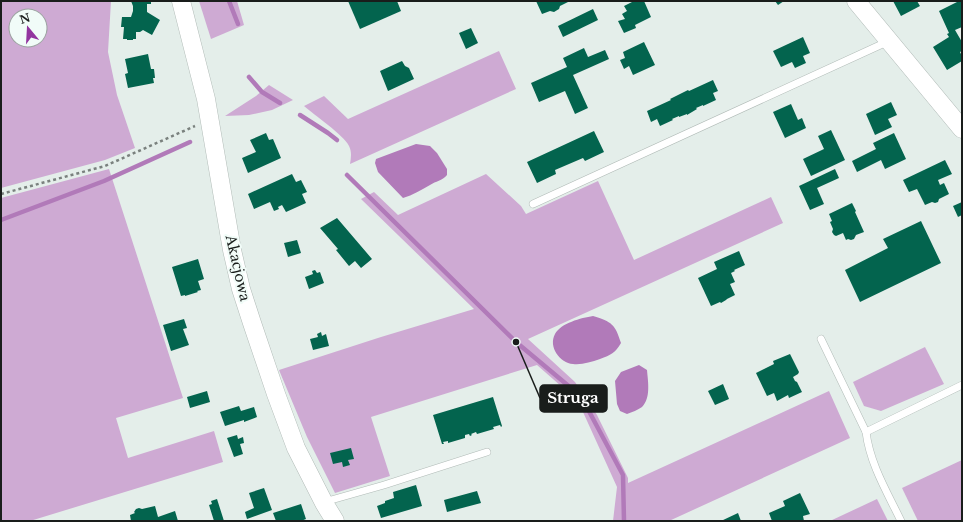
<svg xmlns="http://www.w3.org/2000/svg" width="963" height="522" viewBox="0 0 963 522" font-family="'Libre Baskerville',serif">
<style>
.green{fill:#ceaad3;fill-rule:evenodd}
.water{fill:#b17ab9}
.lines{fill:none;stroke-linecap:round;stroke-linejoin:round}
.stream{stroke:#b17ab9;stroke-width:4.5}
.building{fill:#03644e}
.service-casing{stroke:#b1bbb7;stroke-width:8}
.tertiary-casing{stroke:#b1bbb7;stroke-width:19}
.path{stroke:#7a817e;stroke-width:2.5;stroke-dasharray:3 3;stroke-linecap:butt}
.service{stroke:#fff;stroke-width:7}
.tertiary{stroke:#fff;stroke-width:18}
.labels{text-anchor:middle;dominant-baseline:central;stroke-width:4;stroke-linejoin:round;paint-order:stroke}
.street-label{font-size:14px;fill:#191d1b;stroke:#f1fcf8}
.leader{fill:none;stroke:#191d1b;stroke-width:1.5}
.callout-dot{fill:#191d1b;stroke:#f1fcf8;stroke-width:1.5}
.callout{fill:#191d1b;stroke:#191d1b;stroke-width:1.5}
.callout-label{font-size:15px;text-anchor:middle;font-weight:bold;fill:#fff}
</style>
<rect width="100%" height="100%" fill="#e4eeea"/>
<g class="green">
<path d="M 1,1 L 111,1 L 108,52 L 117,95 L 135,148 L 105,160 L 1,188 ZM 16,16 L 40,16 L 40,40 L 16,40 Z"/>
<polygon points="199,1 237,1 244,25 211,39"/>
<path d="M 499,51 L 516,89 L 350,164 C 351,158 352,152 349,146 C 344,135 314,115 304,106 L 324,96 L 348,119 Z"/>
<polygon points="269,85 293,100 272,110 249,115 225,116 256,96"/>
<polygon points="109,169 183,398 116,418 128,458 214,431 223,462 30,521 1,521 1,198"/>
<polygon points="486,174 521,206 526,214 598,181 634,260 771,197 783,223 528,339 575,382 597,415 628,478 628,483 829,391 850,438 669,521 613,521 617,487 578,401 537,365 371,417 390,476 335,493 307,437 279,370 381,337 474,309 361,199 374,192 398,215"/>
<polygon points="925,347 944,384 881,411 864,406 853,382"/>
<polygon points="962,460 962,521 918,521 902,488"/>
<polygon points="877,499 888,521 830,521"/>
</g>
<g class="water">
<path d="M 416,144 L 430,146 L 437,153 L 447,169 L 447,175 C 442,181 436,181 430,185 C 421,190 413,195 403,198 L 378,172 L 375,163 L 376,159 Z"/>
<path d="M 593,316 C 612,322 615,324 621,343 C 615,353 611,355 600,359 C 591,362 582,365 573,364 C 560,363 548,347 555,334 C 561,323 581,318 593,316 Z"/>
<path d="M 639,365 L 647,370 C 648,382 651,398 642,407 C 638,410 632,412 627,414 L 620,411 L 617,404 L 615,381 L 621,372 Z"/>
</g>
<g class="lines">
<g class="stream">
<polyline points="229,1 238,24"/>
<polyline points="249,77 262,92 280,103"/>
<polyline points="300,115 328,133 337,140"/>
<polyline points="347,175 516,342 571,388 583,400 623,475 624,521"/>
<polyline points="1,220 104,181 190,142"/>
</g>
</g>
<g class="building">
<polygon points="131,1 151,1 151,4 147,4 147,12 160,20 152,35 143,30 140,32 136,32 136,39 133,39 133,40 127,40 127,39 123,39 124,27 121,27 122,17 131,17 133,11 133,6"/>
<polygon points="348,1 397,1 401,11 360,29"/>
<polygon points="536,1 568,1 568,2 560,6 559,9 554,12 550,11 542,14"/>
<polygon points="634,1 644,1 651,17 635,25 636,28 624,33 618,21 625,19 622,14 627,11 624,6"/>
<polygon points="775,1 784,1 778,5"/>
<polygon points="893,1 917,1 920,6 901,16"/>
<polygon points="959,1 962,1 962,27 955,30 962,42 962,51 960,52 962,56 962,61 947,70 933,47 949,37 947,34 949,33 939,11"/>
<polygon points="593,9 598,20 563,37 558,26"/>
<polygon points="471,28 478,43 466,49 459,33"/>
<polygon points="803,37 810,53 803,56 806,63 795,68 792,62 781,67 773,51"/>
<polygon points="644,42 655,65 633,75 629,66 624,69 620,60 625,58 623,52"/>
<polygon points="584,48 588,57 605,50 609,59 573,75 588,108 575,114 565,91 539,102 531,83 567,67 563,58"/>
<polygon points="148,54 151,69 154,69 155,78 153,78 154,83 128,88 125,74 128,73 125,59"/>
<polygon points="402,61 405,66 409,68 414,79 388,91 380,71"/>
<polygon points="713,80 718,91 713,93 716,100 703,106 703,105 696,108 697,109 687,115 687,114 679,117 679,116 672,119 673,120 660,126 657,119 651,122 647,111 671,100 670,99 688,90 689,91"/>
<polygon points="891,102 897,115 888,119 892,127 875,135 866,114"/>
<polygon points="791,104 798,120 802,118 806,128 785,138 773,112"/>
<polygon points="831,130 845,160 811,176 803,159 824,149 818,136"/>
<polygon points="594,131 604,152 585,161 583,158 555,170 556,174 537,183 527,162"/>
<polygon points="266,133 269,140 273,139 281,158 248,173 242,158 256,152 250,140"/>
<polygon points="894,133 906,159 885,169 881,160 857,172 852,161 876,149 873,143"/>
<polygon points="945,160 952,174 938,180 940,185 944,183 949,194 939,199 938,202 935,203 932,202 925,205 917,189 909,192 903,180"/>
<polygon points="835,169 839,178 817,188 824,204 810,210 799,186"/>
<polygon points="292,174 296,182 301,180 307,192 302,194 306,203 286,212 282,205 278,207 279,209 274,211 270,202 254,209 248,194"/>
<polygon points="962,202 962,215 958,217 953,206"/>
<polygon points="852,203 856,211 855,212 864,232 856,235 854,239 851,240 848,239 846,240 843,233 836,236 834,235 832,232 833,229 830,222 832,221 829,214"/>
<polygon points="337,218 372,259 361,268 355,261 349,266 336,250 338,249 320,228"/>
<polygon points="921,221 941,263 860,302 845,270 888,248 883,239"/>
<polygon points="297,240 301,253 288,257 284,243"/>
<polygon points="739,251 745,265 734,270 735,271 731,273 735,282 730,284 735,295 727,299 726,300 721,303 720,302 711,306 698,278 717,269 714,262"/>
<polygon points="198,259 204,279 198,281 201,290 197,291 198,292 185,296 185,295 181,296 172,267"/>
<polygon points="315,270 317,273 320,272 324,283 309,289 305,277 313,274 312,271"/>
<polygon points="184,319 187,328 183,329 189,345 171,351 163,325"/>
<polygon points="321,332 322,336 326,334 329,346 313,350 310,339 318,337 317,334"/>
<polygon points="790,354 799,372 798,374 793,377 795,381 797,382 802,392 789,398 788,395 777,401 774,393 767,396 756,373 774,364 773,361"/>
<polygon points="723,384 729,399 715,405 708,391"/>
<polygon points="207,391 210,402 190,408 187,397"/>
<polygon points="493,397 502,426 501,427 500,425 493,427 494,429 477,434 476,432 471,434 472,435 470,436 469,434 465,435 465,438 448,443 448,441 443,442 444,444 442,444 433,415"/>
<polygon points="239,406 241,411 254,407 257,417 244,422 244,420 225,426 220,412"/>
<polygon points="237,435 238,439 243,437 244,443 240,444 243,454 234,457 227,438"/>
<polygon points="351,448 354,459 348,460 350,465 343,467 342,462 333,464 330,453"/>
<polygon points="416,485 422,506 381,518 377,506 385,503 385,501 394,498 393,492"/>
<polygon points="264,488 272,510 247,519 245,512 254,508 249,493"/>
<polygon points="477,491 481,503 447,512 444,500"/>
<polygon points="800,493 810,514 803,516 804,521 772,521 769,513 785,506 783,501"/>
<polygon points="217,499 224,521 214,521 209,505 212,504 211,501"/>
<polygon points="301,504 306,519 301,521 276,521 273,513"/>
<polygon points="155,506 158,517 175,511 178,521 131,521 130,515 135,513 134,512 136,509 139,508 142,509"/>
<polygon points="738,513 741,521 721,521"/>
</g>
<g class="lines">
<defs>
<g id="service">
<polyline points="533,204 889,41"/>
<path d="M 821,339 L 866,432 C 870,464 887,492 901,521"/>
<polyline points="866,432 962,385"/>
<polyline points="324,502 384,485 487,452"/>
</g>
<g id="tertiary">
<polyline points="181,1 206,99 232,250 241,289 252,323 276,394 296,448 324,503 335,521"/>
<polyline points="856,1 962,129"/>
</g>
</defs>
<use href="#service" class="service-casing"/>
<use href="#tertiary" class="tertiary-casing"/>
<polyline class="path" points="1,194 105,166 195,126"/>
<use href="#service" class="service"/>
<use href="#tertiary" class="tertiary"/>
</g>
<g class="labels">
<g class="street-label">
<text transform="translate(238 268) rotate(77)">Akacjowa</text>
</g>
</g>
<path class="leader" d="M516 342L540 398"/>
<circle class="callout-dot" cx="516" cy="342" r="4"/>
<rect class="callout" x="540" y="385" width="67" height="27" rx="4"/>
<g class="callout-label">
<text x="573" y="403">Struga</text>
</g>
<rect width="963" height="522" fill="none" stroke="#191d1b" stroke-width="4"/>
<g transform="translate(28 28) rotate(342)"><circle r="19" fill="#f1fcf8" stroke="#9ba3a0"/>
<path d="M0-3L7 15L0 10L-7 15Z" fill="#92359f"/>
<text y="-6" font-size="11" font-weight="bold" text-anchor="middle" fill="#191d1b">N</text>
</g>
</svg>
